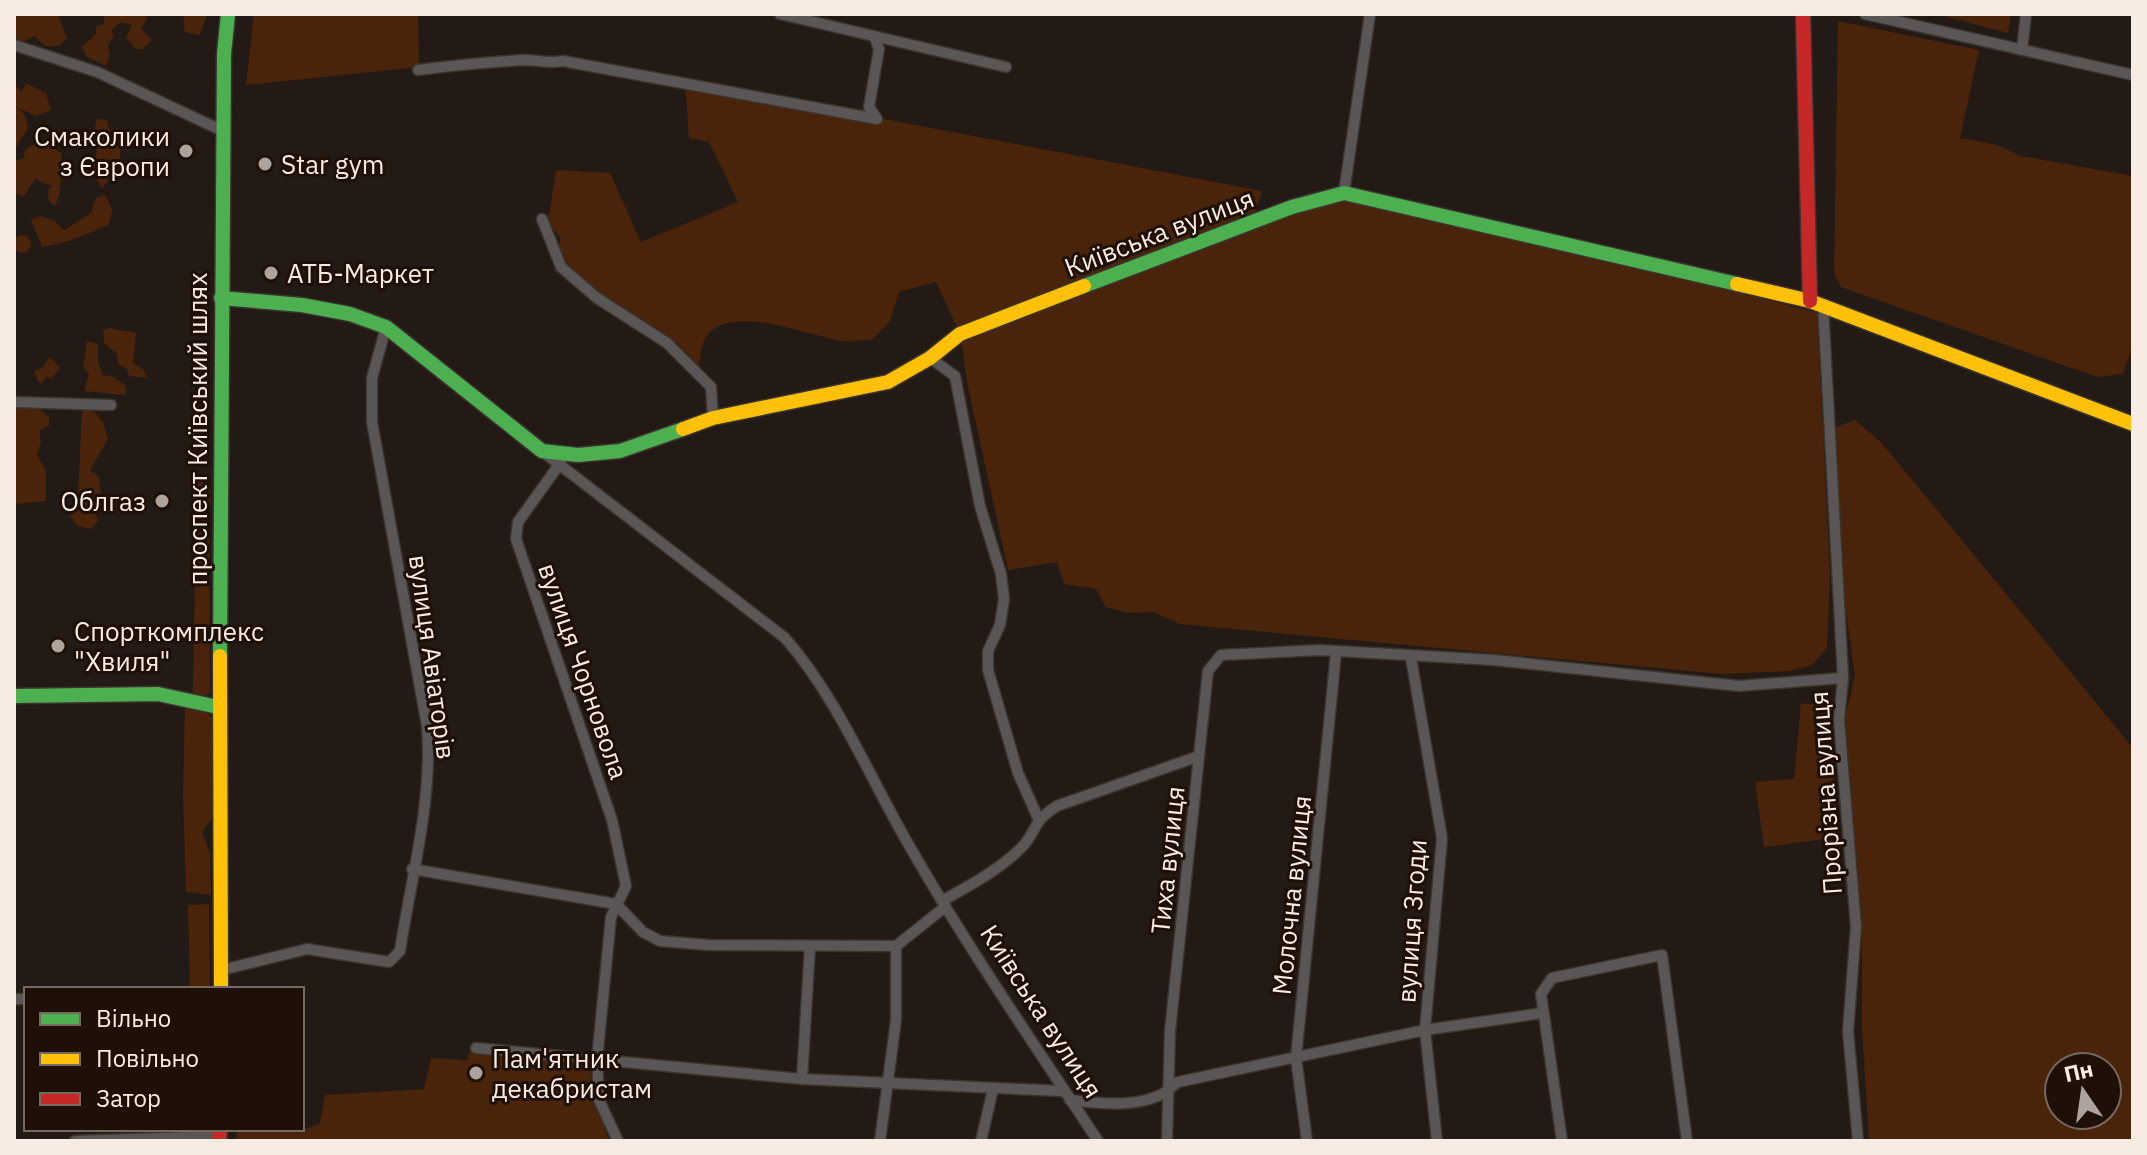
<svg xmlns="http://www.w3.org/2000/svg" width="2147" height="1155" viewBox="0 0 2147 1155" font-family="'IBM Plex Sans',sans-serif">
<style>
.green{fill:#49240a;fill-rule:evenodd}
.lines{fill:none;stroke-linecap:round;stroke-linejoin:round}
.street-casing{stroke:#3c342f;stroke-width:13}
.fast-casing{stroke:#3c342f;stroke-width:17}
.slow-casing{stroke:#3c342f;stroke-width:17}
.jam-casing{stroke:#3c342f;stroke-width:17}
.street{stroke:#5a5655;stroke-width:10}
.fast{stroke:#4caf50;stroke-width:14}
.slow{stroke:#ffc107;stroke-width:14}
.jam{stroke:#c62828;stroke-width:14}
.poi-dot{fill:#ada29c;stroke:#1f1007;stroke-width:3}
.labels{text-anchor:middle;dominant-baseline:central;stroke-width:6;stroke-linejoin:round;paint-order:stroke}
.poi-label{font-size:26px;fill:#f7ebe4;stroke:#1f1007;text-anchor:start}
.street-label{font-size:26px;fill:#f7ebe4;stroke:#1f1007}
</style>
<rect width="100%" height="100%" fill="#231a15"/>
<g class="green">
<polygon points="14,14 58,14 67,38 60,46 45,46 35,36 20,43 15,40"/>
<polygon points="104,14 144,14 147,19 141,29 152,40 142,49 136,49 126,38 132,25 122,22 111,30 114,36 108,44 110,56 106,66 87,57 82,47 96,34 96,27 104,24"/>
<polygon points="183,14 207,14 200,35 185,32"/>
<polygon points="254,14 418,14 419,67 246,85"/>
<polygon points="1936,14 2011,14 2008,33"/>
<polygon points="1838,21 1979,50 1960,138 1997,145 2021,156 2133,176 2133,345 2123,374 2097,377 1841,287 1834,273"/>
<path d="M 685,81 L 1262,191 L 1255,212 L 957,327 L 936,282 L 899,292 L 890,321 L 873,339 C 863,340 851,342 841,341 C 810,336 724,299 704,341 C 701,348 700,358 699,366 C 690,357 682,347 672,339 C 634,310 578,292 557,247 L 561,239 L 548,222 L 556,170 L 610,173 L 641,242 L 738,202 L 709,142 L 689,138 Z"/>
<polygon points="26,83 46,94 51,110 36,116 18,108 25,115 28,128 14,150 14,84 22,92"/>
<polygon points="97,119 107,120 109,130 118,128 121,133 120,163 102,189 92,169 97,151 92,141"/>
<path d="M 39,141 L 62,153 C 59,171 64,190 55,206 L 49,201 L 48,190 L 52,186 L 35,179 L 24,196 L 14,193 L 14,161 L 24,158 L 25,150 Z"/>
<polygon points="1344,193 1381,199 1817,313 1830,574 1827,648 1812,665 1789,671 1721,674 1179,624 1154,612 1129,613 1106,607 1096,589 1064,584 1057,562 1008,570 968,387 960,334"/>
<path d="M 105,195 L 112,209 L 109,225 C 86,234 68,243 42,247 L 31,220 L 40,216 L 54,221 L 64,230 L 91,213 L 96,198 Z"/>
<circle cx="22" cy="244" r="9"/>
<polygon points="109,328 136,333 133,363 143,369 147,378 129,376 127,369 118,364 117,354 104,343 103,330"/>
<polygon points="87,341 98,344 98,363 103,375 112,376 126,386 126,395 84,391 89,374 83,368"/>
<polygon points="50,357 60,368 51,379 47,376 42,383 38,382 34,371 42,368"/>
<polygon points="18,407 38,408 49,417 49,426 39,431 41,441 37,455 46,471 46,501 14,504 14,411"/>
<polygon points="92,409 103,422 108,439 90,470 99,477 101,497 93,508 98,520 91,529 78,526 70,516 83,502 78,497 82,410"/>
<path d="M 1855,420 L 1881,442 L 2133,748 L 2133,1141 L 1869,1141 L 1862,1028 L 1862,922 L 1845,718 L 1855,676 L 1841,576 L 1834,428 ZM 2059,1067 L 2107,1067 L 2107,1115 L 2059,1115 Z"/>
<polygon points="195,474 210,485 211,505 193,504"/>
<polygon points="196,512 209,513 210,693 203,697 193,694"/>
<polygon points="1801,703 1825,706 1840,837 1764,847 1755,782 1794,779"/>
<polygon points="185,705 206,711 213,720 212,818 202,832 210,853 211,895 186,892 183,796"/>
<polygon points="209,904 210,989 190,989 188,905"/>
<polygon points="469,1052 590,1064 591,1087 609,1141 236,1141 237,1129 298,1131 320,1124 325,1095 424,1089 431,1058 468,1060"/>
</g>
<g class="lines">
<defs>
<g id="street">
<polyline points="780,14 1006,67"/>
<polyline points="1865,14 2133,75"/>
<polyline points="14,45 97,72 223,131"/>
<polyline points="2022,50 2026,14"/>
<path d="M 418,70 C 454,65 489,62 525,60 C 539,60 549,64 563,61 L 877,119 L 869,107 L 879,49 L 875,38"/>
<polyline points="1344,193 1370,14"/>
<polyline points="542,219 561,267 597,298 667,343 711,387 713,418"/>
<polyline points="1823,305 1843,678 1839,720 1856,927 1848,1031 1858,1141"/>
<polyline points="930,358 955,376 980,506 1001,574 1004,599 1000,625 988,651 988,670 1018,773 1038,818"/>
<polyline points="14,402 111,405"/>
<path d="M 547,455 L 785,638 C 839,700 869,777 910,847 C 968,948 1034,1044 1098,1141"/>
<polyline points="561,462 518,522 516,539 612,820 626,886 611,917 597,1060 599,1100 618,1141"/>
<polyline points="1411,658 1442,838 1425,1030 1437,1141"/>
<polyline points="412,869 616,904 643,932 660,941 708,945 896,946 945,907"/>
<path d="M 942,901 C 969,886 999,870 1021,848 C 1038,831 1030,823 1057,806 L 1199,756"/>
<path d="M 222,970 L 307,949 L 389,962 L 400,951 C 411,877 433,802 427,726 L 372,422 L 372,378 L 386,327"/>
<polyline points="14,999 26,999"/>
<polyline points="476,1048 802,1079 1062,1091"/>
<polyline points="802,1079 810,946"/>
<path d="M 1070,1100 C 1099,1103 1130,1108 1158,1096 C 1167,1093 1171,1086 1178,1082 L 1425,1030 L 1543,1013"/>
<polyline points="75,1141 219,1136"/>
<polyline points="880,1141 896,1020 896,946"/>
<polyline points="981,1141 993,1089"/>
<polyline points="1167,1141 1170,1031 1208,671 1221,655 1320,650 1494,660 1739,686 1843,678"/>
<polyline points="1307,1141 1296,1058 1336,653"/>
<polyline points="1562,1141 1541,994 1552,978 1662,955 1687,1141"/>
</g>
<g id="fast">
<polyline points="1084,286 1292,207 1344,193 1737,284"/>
<polyline points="221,298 302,305 350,314 386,327 542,451 578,455 620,451 683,429"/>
<polyline points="220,656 224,54 228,14"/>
<polyline points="14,696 158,694 218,707"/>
</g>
<g id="slow">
<polyline points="1737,284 1810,301 2133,424"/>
<polyline points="683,429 713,418 888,382 930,358 960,334 1084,286"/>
<polyline points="220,656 221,989"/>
</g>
<g id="jam">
<polyline points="1803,14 1810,301"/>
<polyline points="219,1141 220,1129"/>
</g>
</defs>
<use href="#street" class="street-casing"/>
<use href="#fast" class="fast-casing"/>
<use href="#slow" class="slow-casing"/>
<use href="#jam" class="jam-casing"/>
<use href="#street" class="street"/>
<use href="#fast" class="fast"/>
<use href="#slow" class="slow"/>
<use href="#jam" class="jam"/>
</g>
<g class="poi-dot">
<circle cx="186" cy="151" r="8"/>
<circle cx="265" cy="164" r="8"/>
<circle cx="271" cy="273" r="8"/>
<circle cx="162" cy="501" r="8"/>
<circle cx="58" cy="646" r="8"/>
<circle cx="476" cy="1073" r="8"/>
</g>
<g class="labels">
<g class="poi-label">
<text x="170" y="136" text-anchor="end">Смаколики<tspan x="170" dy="30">з Європи</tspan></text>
<text x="281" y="164">Star gym</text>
<text x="287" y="273">АТБ-Маркет</text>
<text x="146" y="501" text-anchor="end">Облгаз</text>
<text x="74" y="631">Спорткомплекс<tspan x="74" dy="30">"Хвиля"</tspan></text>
<text x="492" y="1058">Пам'ятник<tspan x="492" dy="30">декабристам</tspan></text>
</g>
<g class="street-label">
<text transform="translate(1159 232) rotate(-21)">Київська вулиця</text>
<text transform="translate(197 429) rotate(-90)">проспект Київський шлях</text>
<text transform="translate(433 657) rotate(82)">вулиця Авіаторів</text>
<text transform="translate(584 671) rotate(71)">вулиця Чорновола</text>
<text transform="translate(1825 793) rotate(-94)">Прорізна вулиця</text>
<text transform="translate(1167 860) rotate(-84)">Тиха вулиця</text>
<text transform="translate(1291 895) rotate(-84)">Молочна вулиця</text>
<text transform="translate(1411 921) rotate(-86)">вулиця Згоди</text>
<text transform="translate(1042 1011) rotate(57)">Київська вулиця</text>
</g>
</g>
<rect width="2147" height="1155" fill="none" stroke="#f7ebe4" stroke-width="32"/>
<rect x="24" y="987" width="280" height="144" fill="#1f1007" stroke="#75685f" stroke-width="2"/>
<rect x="40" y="1013" width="40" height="12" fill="#4caf50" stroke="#75685f" stroke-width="2"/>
<text x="96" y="1027" font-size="24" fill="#f7ebe4">Вільно</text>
<rect x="40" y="1053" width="40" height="12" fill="#ffc107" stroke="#75685f" stroke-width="2"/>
<text x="96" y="1067" font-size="24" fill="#f7ebe4">Повільно</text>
<rect x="40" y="1093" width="40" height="12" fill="#c62828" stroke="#75685f" stroke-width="2"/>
<text x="96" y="1107" font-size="24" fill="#f7ebe4">Затор</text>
<g transform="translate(2083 1091) rotate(347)"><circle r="38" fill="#1f1007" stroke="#75685f" stroke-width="2"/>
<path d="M0-6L14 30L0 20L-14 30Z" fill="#ada29c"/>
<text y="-12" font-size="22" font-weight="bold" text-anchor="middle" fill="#f7ebe4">Пн</text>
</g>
</svg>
